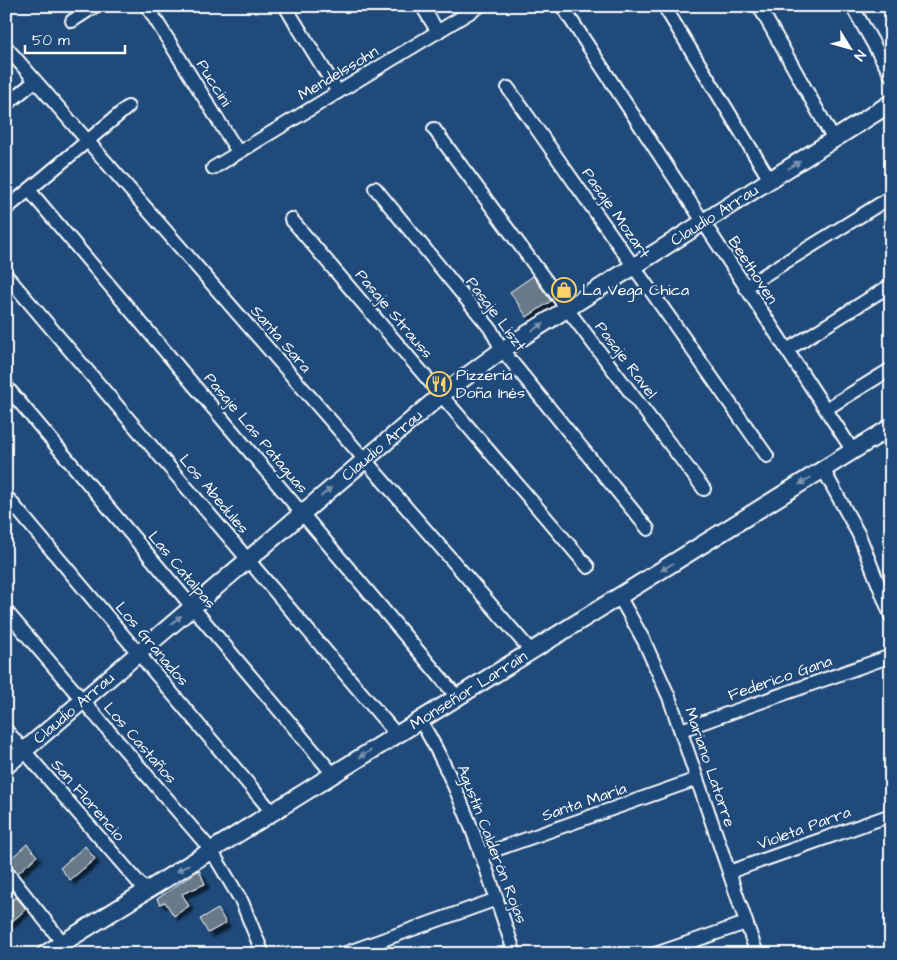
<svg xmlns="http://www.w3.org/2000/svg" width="897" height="960" viewBox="0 0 897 960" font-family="'Architects Daughter',sans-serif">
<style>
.building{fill:#677987;stroke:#fff;filter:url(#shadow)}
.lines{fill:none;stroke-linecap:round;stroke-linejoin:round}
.minor-casing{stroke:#fff;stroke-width:16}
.tertiary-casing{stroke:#fff;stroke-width:20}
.minor{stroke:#1f4a7a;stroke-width:12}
.tertiary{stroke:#1f4a7a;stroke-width:16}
.oneway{fill:#7992af}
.labels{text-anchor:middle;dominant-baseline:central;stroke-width:4.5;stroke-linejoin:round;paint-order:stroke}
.street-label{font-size:16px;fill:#fff;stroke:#1f4a7a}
.poi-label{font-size:16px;fill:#fff;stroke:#1f4a7a;text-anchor:start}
</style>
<defs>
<filter id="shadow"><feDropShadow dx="4.5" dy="4.5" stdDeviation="1" flood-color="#0009"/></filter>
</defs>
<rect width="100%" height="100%" fill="#1f4a7a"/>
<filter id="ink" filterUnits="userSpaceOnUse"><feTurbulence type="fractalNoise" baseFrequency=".02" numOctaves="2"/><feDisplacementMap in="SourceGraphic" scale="10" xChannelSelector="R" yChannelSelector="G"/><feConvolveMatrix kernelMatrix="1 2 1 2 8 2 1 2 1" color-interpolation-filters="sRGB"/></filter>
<g filter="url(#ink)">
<g class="building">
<polygon points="533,276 551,301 527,317 510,292"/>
<polygon points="27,844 37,856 18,873 12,866 6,863"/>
<polygon points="85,846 95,859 70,880 60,868"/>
<polygon points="199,870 205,884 182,894 189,906 174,916 165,902 160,904 157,899"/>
<polygon points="16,897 26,909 6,927 6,906"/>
<polygon points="218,909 226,923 208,933 200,919"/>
</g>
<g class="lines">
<defs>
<g id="minor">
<polyline points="147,6 238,152"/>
<polyline points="285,6 338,92"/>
<polyline points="422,6 438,32"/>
<polyline points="562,6 853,451"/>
<polyline points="664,6 770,180"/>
<polyline points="759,6 834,140"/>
<polyline points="852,6 891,75"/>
<polyline points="72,21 95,6"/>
<polyline points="6,47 531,651"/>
<polyline points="508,88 767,456"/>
<polyline points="6,105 35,81"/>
<polyline points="434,129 567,309 704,489"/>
<polyline points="213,168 480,6"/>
<polyline points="375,188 490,328 502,350 648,529"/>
<polyline points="29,190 457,697"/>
<polyline points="6,209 128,107"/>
<polyline points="291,219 588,567"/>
<polyline points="6,275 397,735"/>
<polyline points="745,287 891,197"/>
<polyline points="787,350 891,285"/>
<polyline points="6,386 333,774"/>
<polyline points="826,409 891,369"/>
<polyline points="823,469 859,535 891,616"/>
<polyline points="6,496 272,812"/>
<polyline points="619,596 644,641 669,697 757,954"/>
<polyline points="6,611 211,850 242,902 263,954"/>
<path d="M 420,720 C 464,793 488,874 515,954"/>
<polyline points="6,730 146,891"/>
<polyline points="681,730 891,656"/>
<polyline points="481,855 697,779"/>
<polyline points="6,871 63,943"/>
<polyline points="729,872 891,815"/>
<polyline points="343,954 497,899"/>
<polyline points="655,954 746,923"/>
</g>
<g id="tertiary">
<path id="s1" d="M 6,766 L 441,395 L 502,350 L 891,103"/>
<path id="s2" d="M 45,954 L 891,427"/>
</g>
</defs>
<use href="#minor" class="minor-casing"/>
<use href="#tertiary" class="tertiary-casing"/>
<use href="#minor" class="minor"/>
<use href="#tertiary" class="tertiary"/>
</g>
<defs><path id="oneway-solid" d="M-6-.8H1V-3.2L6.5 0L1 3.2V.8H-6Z" transform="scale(1.25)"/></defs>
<g class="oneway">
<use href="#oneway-solid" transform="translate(794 165) rotate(-32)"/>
<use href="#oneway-solid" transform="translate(538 327) rotate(-32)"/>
<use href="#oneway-solid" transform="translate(805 481) rotate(148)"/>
<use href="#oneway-solid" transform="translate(326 492) rotate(-41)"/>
<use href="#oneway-solid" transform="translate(667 567) rotate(148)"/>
<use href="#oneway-solid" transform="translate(176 620) rotate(-40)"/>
<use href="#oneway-solid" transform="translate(365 754) rotate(148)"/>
<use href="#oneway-solid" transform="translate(183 868) rotate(148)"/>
</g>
</g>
<defs>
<symbol id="shop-ring" viewBox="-11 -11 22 22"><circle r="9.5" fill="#1f4a7a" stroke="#ffd166" stroke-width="1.5"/><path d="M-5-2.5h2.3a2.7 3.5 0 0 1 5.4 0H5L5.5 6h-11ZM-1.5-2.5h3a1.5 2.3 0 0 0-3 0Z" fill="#ffd166"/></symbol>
<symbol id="restaurant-ring" viewBox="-11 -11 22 22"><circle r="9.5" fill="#1f4a7a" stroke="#ffd166" stroke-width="1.5"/><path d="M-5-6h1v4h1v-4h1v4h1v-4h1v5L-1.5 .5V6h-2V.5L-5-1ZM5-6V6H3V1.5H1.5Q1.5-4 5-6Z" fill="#ffd166"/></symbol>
</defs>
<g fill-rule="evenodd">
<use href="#shop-ring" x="550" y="276" width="28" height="28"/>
<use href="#restaurant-ring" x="425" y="370" width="28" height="28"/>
</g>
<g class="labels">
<g class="street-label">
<text transform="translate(338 73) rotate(-31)">Mendelssohn</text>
<text transform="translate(214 83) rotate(58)">Puccini</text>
<text transform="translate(616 213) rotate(55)">Pasaje Mozart</text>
<text stroke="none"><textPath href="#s1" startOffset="899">Claudio Arrau</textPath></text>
<text transform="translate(753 270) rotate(57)">Beethoven</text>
<text transform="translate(394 314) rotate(50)">Pasaje Strauss</text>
<text transform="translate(496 314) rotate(53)">Pasaje Liszt</text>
<text transform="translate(281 339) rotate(49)">Santa Sara</text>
<text transform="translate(626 360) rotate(53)">Pasaje Ravel</text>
<text transform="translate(256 433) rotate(50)">Pasaje Las Pataguas</text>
<text stroke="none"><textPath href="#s1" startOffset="494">Claudio Arrau</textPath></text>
<text transform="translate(214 494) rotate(50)">Los Abedules</text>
<text transform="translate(182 570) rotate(50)">Las Catalpas</text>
<text transform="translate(152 644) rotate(50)">Los Granados</text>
<text transform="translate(780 678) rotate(-19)">Federico Gana</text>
<text stroke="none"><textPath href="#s2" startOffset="499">Monseñor Larraín</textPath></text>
<text stroke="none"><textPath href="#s1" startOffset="89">Claudio Arrau</textPath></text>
<text transform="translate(140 743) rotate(49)">Los Castaños</text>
<text transform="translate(710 767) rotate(71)">Mariano Latorre</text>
<text transform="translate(88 800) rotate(49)">San Florencio</text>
<text transform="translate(584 802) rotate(-19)">Santa María</text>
<text transform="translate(804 828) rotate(-20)">Violeta Parra</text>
<text transform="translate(492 844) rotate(69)">Agustín Calderón Rojas</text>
</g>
<g class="poi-label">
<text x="582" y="290">La Vega Chica</text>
<text x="456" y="375">Pizzería<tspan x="456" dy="18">Doña Inés</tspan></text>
</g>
</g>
<rect width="897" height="960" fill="none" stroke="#1f4a7a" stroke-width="25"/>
<rect x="12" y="12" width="872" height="935" fill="none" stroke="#fff" stroke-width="2" filter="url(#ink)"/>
<g transform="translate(850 48) rotate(127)" stroke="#1f4a7a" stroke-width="4" paint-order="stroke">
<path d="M0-4L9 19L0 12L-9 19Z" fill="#ffffff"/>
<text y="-8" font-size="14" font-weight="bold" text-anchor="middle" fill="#ffffff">N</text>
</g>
<path d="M25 45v8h100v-8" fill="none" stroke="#ffffff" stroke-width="2.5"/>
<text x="32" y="45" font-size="15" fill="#ffffff" stroke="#1f4a7a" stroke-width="4" paint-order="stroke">50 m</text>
</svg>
